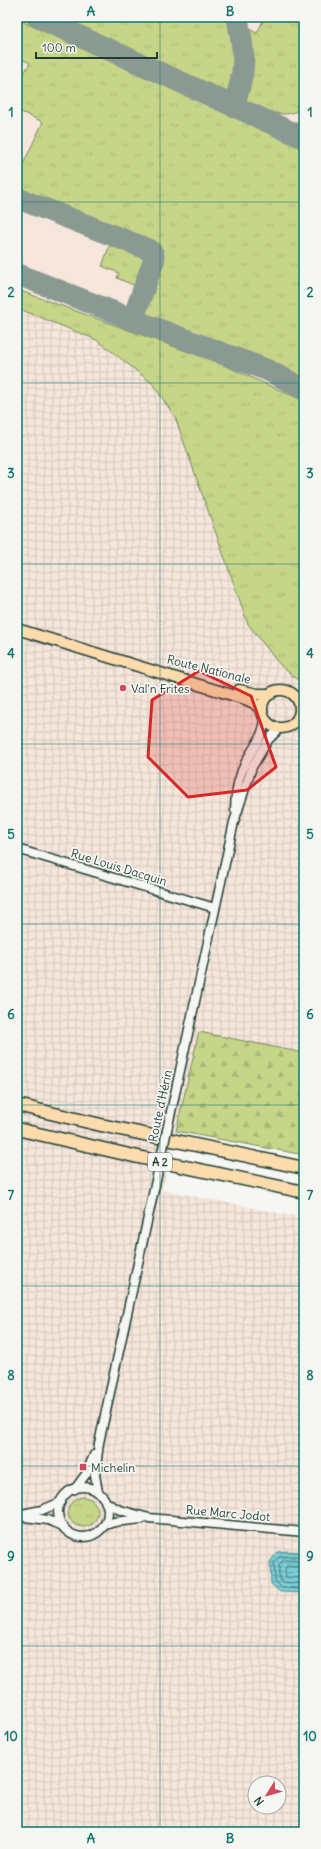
<svg xmlns="http://www.w3.org/2000/svg" width="321" height="1849" viewBox="0 0 321 1849" font-family="Delius,sans-serif">
<style>
.built{fill:#f6e6dc}
.industrial{fill:url(#industrial-grid);fill-rule:evenodd}
.grass{fill:url(#grass-tufts);stroke:#73895e}
.forest{fill:url(#forest-firs);stroke:#73895e}
.water{fill:url(#water-rules);stroke:#579496}
.lines{fill:none;stroke-linecap:round;stroke-linejoin:round}
.shore{stroke:#457775;stroke-width:1}
.taxiway{stroke:#8a9a93;stroke-width:22}
.minor-casing{stroke:#1f3d34;stroke-width:11}
.major-casing{stroke:#1f3d34;stroke-width:13}
.highway-casing{stroke:#1f3d34;stroke-width:15}
.minor{stroke:#f6f6f2;stroke-width:8}
.major{stroke:#fcdcac;stroke-width:10}
.highway{stroke:#fcdcac;stroke-width:12}
.minor-bridge-casing{stroke:#1f3d34;stroke-width:11;stroke-linecap:butt}
.minor-bridge{stroke:#f6f6f2;stroke-width:8}
.marked{fill:#d62828;fill-opacity:0.2;stroke:#d62828;stroke-width:3;stroke-linejoin:round}
.grid{fill:none;stroke:#0f766e;stroke-width:1;stroke-opacity:0.55}
.poi-dot{fill:#d1495b;stroke:#f6f6f2;stroke-width:1.5}
.labels{text-anchor:middle;dominant-baseline:central;stroke-width:3.5;stroke-linejoin:round;paint-order:stroke}
.shield{fill:#f6f6f2;stroke:#60746d;stroke-width:1}
.shield-label{font-size:11px;font-weight:bold;fill:#1f3d34}
.street-label{font-size:12px;fill:#1f3d34;stroke:#f6f6f2}
.poi-label{font-size:12px;fill:#1f3d34;stroke:#f6f6f2;text-anchor:start}
.neatline{fill:none;stroke:#0f766e;stroke-width:1.5}
.grid-label{font-size:13px;text-anchor:middle;font-weight:bold;fill:#0f766e}
</style>
<defs>
<pattern id="industrial-grid" width="8" height="8" patternUnits="userSpaceOnUse"><rect width="8" height="8" fill="#f6e6dc"/><path d="M0 4h8M4 0v8" fill="none" stroke="#d2c6bd"/></pattern>
<pattern id="grass-tufts" width="24" height="20" patternUnits="userSpaceOnUse"><rect width="24" height="20" fill="#c7d589"/><path d="M3 7l-1-3M5 7V3M7 7l1-3M15 17l-1-3M17 17v-4M19 17l1-3" fill="none" stroke="#aab877"/></pattern>
<pattern id="forest-firs" width="22" height="20" patternUnits="userSpaceOnUse"><rect width="22" height="20" fill="#c7d589"/><path d="M5 1l3.5 6h-7zM16 11l3.5 6h-7z" fill="#aab877"/></pattern>
<pattern id="water-rules" width="6" height="5" patternUnits="userSpaceOnUse"><rect width="6" height="5" fill="#7dced7"/><path d="M0 2.5h6" fill="none" stroke="#66a8af"/></pattern>
</defs>
<rect width="100%" height="100%" fill="#f6f6f2"/>
<filter id="ink" filterUnits="userSpaceOnUse"><feTurbulence type="fractalNoise" baseFrequency=".025" numOctaves="2"/><feDisplacementMap in="SourceGraphic" scale="8" xChannelSelector="R" yChannelSelector="G"/><feConvolveMatrix kernelMatrix="1 2 1 2 8 2 1 2 1" color-interpolation-filters="sRGB"/></filter>
<g filter="url(#ink)">
<polygon class="built" points="17,17 304,17 304,685 248,624 175,417 97,340 17,308"/>
<path class="industrial" d="M 17,308 L 97,340 L 152,383 L 175,417 L 248,624 L 281,666 L 304,685 L 304,1053 L 199,1032 L 162,1190 L 304,1218 L 304,1832 L 17,1832 ZM 255,1783 L 279,1783 L 279,1807 L 255,1807 Z"/>
<g class="grass">
<polygon points="60,17 221,17 233,23 240,61 233,93 232,94"/>
<path d="M 265,17 L 298,17 L 304,38 L 304,106 C 285,123 264,109 244,100 L 243,97 L 250,60 L 245,27 L 257,33 Z"/>
<polygon points="17,19 304,148 304,384 269,365 146,319 141,311 140,307 158,261 158,255 155,249 17,193 17,177 43,122 17,110 17,81 19,81 30,63 17,57"/>
<polygon points="112,239 138,250 148,267 140,288 117,278 119,273 102,266"/>
<polygon points="18,290 219,363 304,401 304,685 281,666 248,624 175,417 152,383 97,340 17,308"/>
<circle cx="83" cy="1512" r="15"/>
</g>
<polygon class="forest" points="199,1032 304,1053 304,1155 176,1131"/>
<polygon class="water" points="286,1551 304,1552 304,1593 280,1592 271,1584 270,1562 277,1552"/>
<g class="lines">
<g class="shore">
<polyline points="304,1556 280,1556 274,1563 275,1581 282,1588 304,1589"/>
<polyline points="304,1561 283,1560 279,1566 279,1579 283,1582 304,1584"/>
<polyline points="304,1567 287,1566 285,1568 286,1577 304,1578"/>
</g>
<g class="taxiway">
<polyline points="37,17 304,138"/>
<path d="M 233,106 C 247,71 245,53 237,17"/>
<polyline points="17,198 150,250 153,254 154,260 135,313 139,322 267,370 304,389"/>
<polyline points="17,274 139,322"/>
</g>
<defs>
<g id="minor">
<path d="M 235,810 C 235,790 239,773 249,756 C 256,744 264,734 265,719"/>
<polyline points="17,849 215,908"/>
<polyline points="171,1112 234,822 252,767 268,740 280,728"/>
<circle cx="83" cy="1512" r="25"/>
<polyline points="75,1489 86,1474 94,1455"/>
<polyline points="98,1492 95,1475 99,1443 155,1185"/>
<polyline points="106,1503 120,1510 149,1518 304,1532"/>
<polyline points="22,1514 42,1510 61,1502"/>
<polyline points="17,1516 48,1520 63,1526"/>
<polyline points="103,1526 114,1522 142,1519"/>
</g>
<g id="major">
<polyline points="17,629 245,699 254,703 262,711"/>
<polyline points="239,690 257,694 271,694"/>
<circle cx="281" cy="709" r="19"/>
</g>
<g id="highway">
<polyline points="17,1105 101,1125 304,1168"/>
<polyline points="17,1129 138,1157 304,1192"/>
</g>
</defs>
<use href="#minor" class="minor-casing"/>
<use href="#major" class="major-casing"/>
<use href="#highway" class="highway-casing"/>
<use href="#minor" class="minor"/>
<use href="#major" class="major"/>
<use href="#highway" class="highway"/>
<defs>
<polyline id="minor-bridge" points="155,1185 171,1112"/>
</defs>
<use href="#minor-bridge" class="minor-bridge-casing"/>
<use href="#minor-bridge" class="minor-bridge"/>
</g>
</g>
<path class="marked" d="M 199,671 L 251,696 L 276,767 L 247,790 L 188,797 L 148,757 L 152,700 Z"/>
<path class="grid" d="M 160,17 L 160,1832M 17,202 L 304,202M 17,383 L 304,383M 17,564 L 304,564M 17,744 L 304,744M 17,924 L 304,924M 17,1105 L 304,1105M 17,1286 L 304,1286M 17,1466 L 304,1466M 17,1646 L 304,1646"/>
<g class="poi-dot">
<circle cx="123" cy="688" r="4"/>
<rect x="79" y="1463" width="8" height="8" rx="2"/>
</g>
<g class="labels">
<rect class="shield" x="148" y="1153" width="24" height="18" rx="3"/>
<g class="shield-label">
<text x="160" y="1162">A 2</text>
</g>
<g class="street-label">
<text transform="translate(209 669) rotate(14)">Route Nationale</text>
<text transform="translate(119 867) rotate(17)">Rue Louis Dacquin</text>
<text transform="translate(160 1106) rotate(-78)">Route d'Hérin</text>
<text transform="translate(228 1513) rotate(5)">Rue Marc Jodot</text>
</g>
<g class="poi-label">
<text x="131" y="688">Val'n Frites</text>
<text x="91" y="1467">Michelin</text>
</g>
</g>
<rect width="321" height="1849" fill="none" stroke="#f6f6f2" stroke-width="44"/>
<g transform="translate(267 1795) rotate(233)"><circle r="19" fill="#f6f6f2" stroke="#a0aca6"/>
<path d="M0-3L7 15L0 10L-7 15Z" fill="#d1495b"/>
<text y="-6" font-size="11" font-weight="bold" text-anchor="middle" fill="#1f3d34">N</text>
</g>
<path d="M36 52v6h121v-6" fill="none" stroke="#1f3d34" stroke-width="2"/>
<text x="42" y="52" font-size="12" fill="#1f3d34" stroke="#f6f6f2" stroke-width="3" paint-order="stroke">100 m</text>
<rect x="22" y="22" width="277" height="1805" class="neatline"/>
<g class="grid-label">
<text x="91" y="16">A</text>
<text x="230" y="16">B</text>
<text x="11" y="117">1</text>
<text x="310" y="117">1</text>
<text x="11" y="297">2</text>
<text x="310" y="297">2</text>
<text x="11" y="478">3</text>
<text x="310" y="478">3</text>
<text x="11" y="658">4</text>
<text x="310" y="658">4</text>
<text x="11" y="839">5</text>
<text x="310" y="839">5</text>
<text x="11" y="1019">6</text>
<text x="310" y="1019">6</text>
<text x="11" y="1200">7</text>
<text x="310" y="1200">7</text>
<text x="11" y="1380">8</text>
<text x="310" y="1380">8</text>
<text x="11" y="1561">9</text>
<text x="310" y="1561">9</text>
<text x="11" y="1741">10</text>
<text x="310" y="1741">10</text>
<text x="91" y="1843">A</text>
<text x="230" y="1843">B</text>
</g>
</svg>
